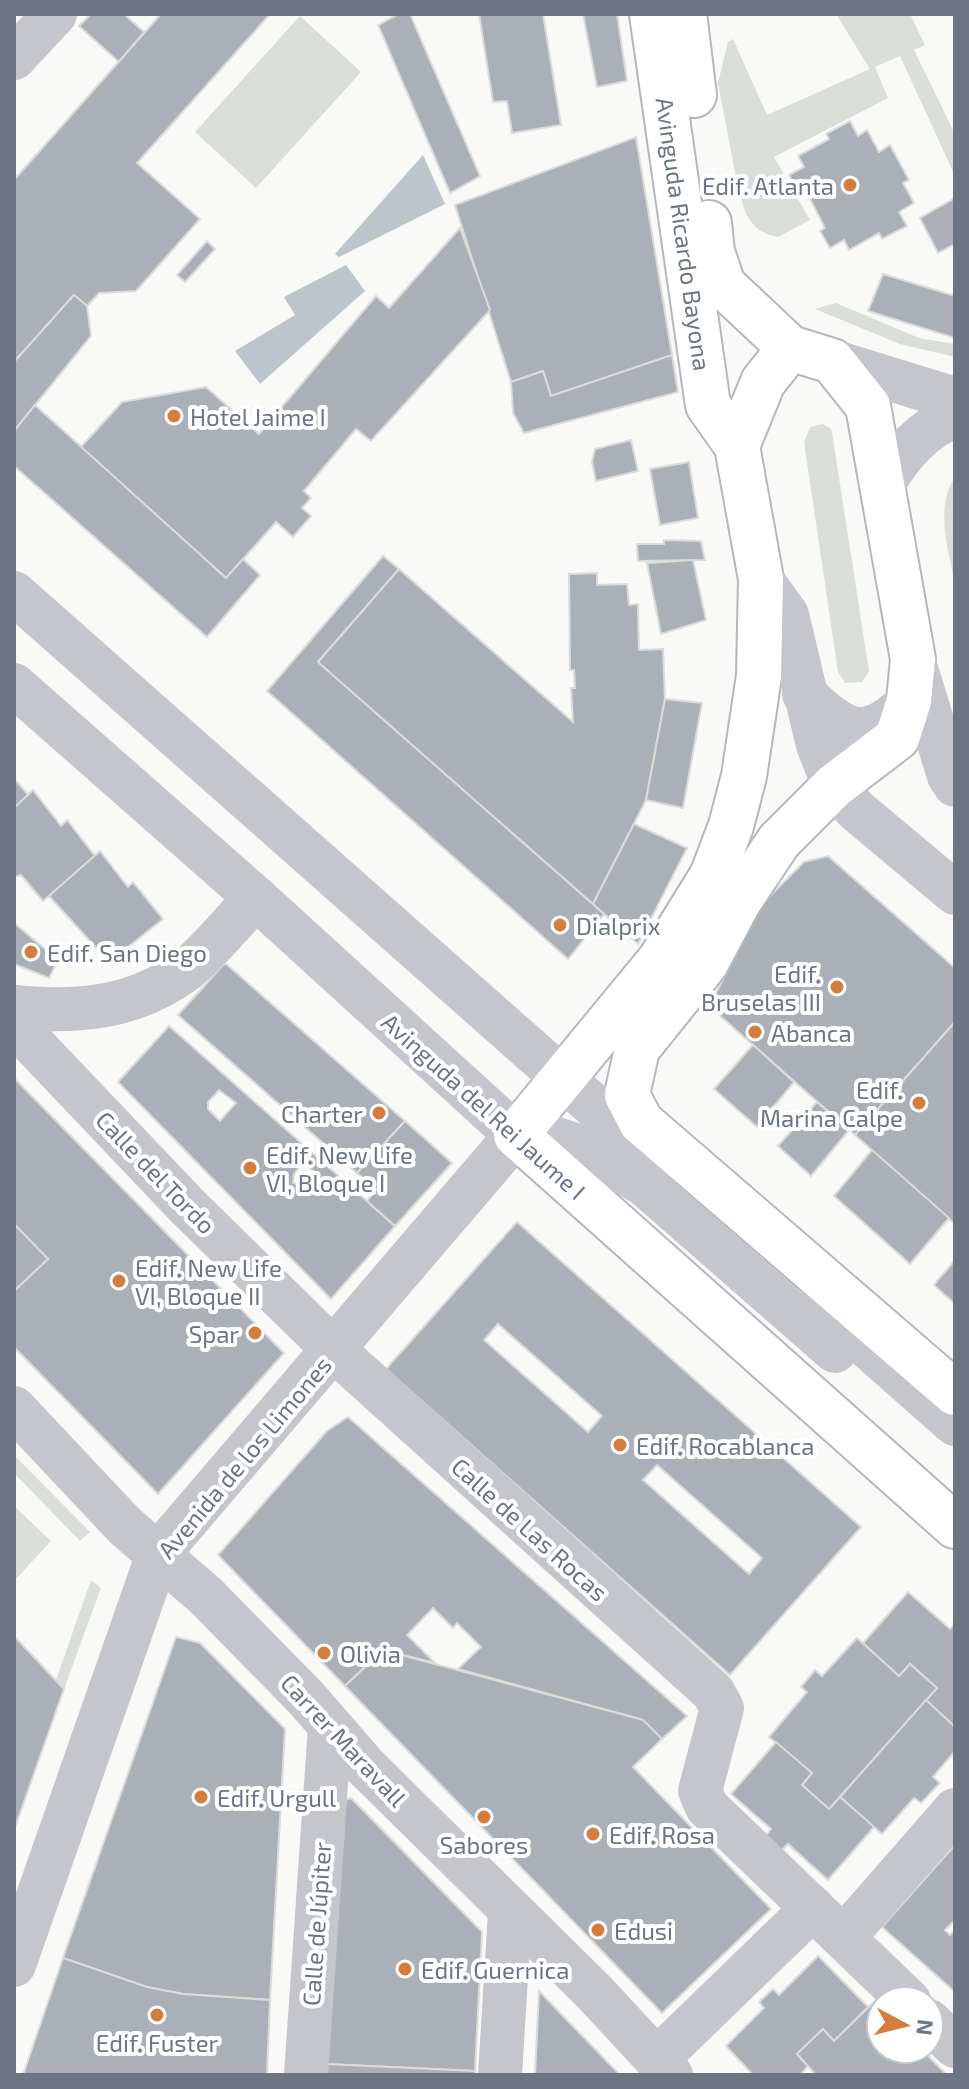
<svg xmlns="http://www.w3.org/2000/svg" width="969" height="2089" viewBox="0 0 969 2089" font-family="'Exo 2',sans-serif">
<style>
.green{fill:#d9ded8}
.water{fill:#bec4cb}
.building{fill:#abb0b8;stroke:#dbdcda;stroke-width:2;fill-rule:evenodd}
.lines{fill:none;stroke-linecap:round;stroke-linejoin:round}
.secondary-casing{stroke:#b4b8be;stroke-width:48}
.street{stroke:#c4c6cb;stroke-width:44}
.secondary{stroke:#fff;stroke-width:44}
.poi-dot{fill:#d47d3d;stroke:#fff;stroke-width:3}
.labels{text-anchor:middle;dominant-baseline:central;stroke-width:8;stroke-linejoin:round;paint-order:stroke}
.poi-label{font-size:24px;fill:#6c7586;stroke:#fff;text-anchor:start}
.street-label{font-size:24px;fill:#6c7586;stroke:#fff}
</style>
<rect width="100%" height="100%" fill="#f9faf8"/>
<g class="green">
<path d="M 836,14 L 910,14 L 925,45 L 914,50 L 955,134 L 955,176 L 900,56 L 875,67 L 888,98 L 774,157 L 810,220 L 778,237 C 762,234 754,228 746,214 L 738,188 L 718,83 L 728,42 L 733,39 L 767,115 L 870,69 Z"/>
<polygon points="300,16 361,72 256,188 195,132"/>
<polygon points="836,303 919,338 955,344 955,357 900,344 815,309"/>
<polygon points="823,424 831,429 833,439 869,671 862,682 845,683 838,672 804,442 810,427"/>
<path d="M 955,477 L 955,585 C 949,550 934,508 955,477 Z"/>
<polygon points="14,1455 90,1532 80,1541 14,1473"/>
<polygon points="14,1506 51,1541 14,1581"/>
<polygon points="91,1580 101,1588 64,1689 56,1680"/>
</g>
<g class="water">
<polygon points="423,155 445,204 339,257 335,254"/>
<polygon points="346,265 365,291 260,384 235,351 295,315 284,297"/>
</g>
<g class="building">
<polygon points="91,14 124,14 144,32 119,62 79,26"/>
<polygon points="161,14 270,14 137,163 200,219 136,291 99,293 87,306 74,295 14,362 14,180"/>
<polygon points="399,14 410,14 480,176 450,193 378,25"/>
<polygon points="479,14 543,14 561,125 512,133 507,101 493,102"/>
<polygon points="583,14 617,14 627,81 597,87"/>
<polygon points="850,121 858,136 867,130 879,152 890,145 909,180 903,183 914,203 899,212 907,226 882,239 879,233 849,250 844,240 830,248 820,231 825,228 804,187 798,191 789,175 804,167 798,156 829,139 826,134"/>
<polygon points="636,137 672,355 551,396 543,371 511,382 455,205"/>
<polygon points="955,198 955,244 938,253 920,218"/>
<polygon points="460,228 490,310 371,441 356,429 304,491 311,498 302,508 311,516 293,537 276,522 226,578 81,447 122,402 206,387 259,434 376,296 389,308"/>
<polygon points="207,241 215,249 185,282 177,275"/>
<polygon points="883,274 955,296 955,338 868,311"/>
<polygon points="74,295 87,306 91,336 14,431 14,362"/>
<polygon points="672,355 678,392 524,433 513,413 511,382 543,371 551,396"/>
<polygon points="35,405 226,578 243,559 260,575 207,637 14,466 14,431"/>
<polygon points="631,440 638,471 596,481 592,462 595,449"/>
<polygon points="689,462 698,518 660,525 650,469"/>
<polygon points="664,540 701,541 705,560 638,561 637,544 664,544"/>
<polygon points="383,556 399,569 318,662 604,914 568,959 267,691"/>
<polygon points="693,560 706,620 661,634 647,563"/>
<polygon points="399,569 573,722 571,688 575,688 574,670 570,670 569,574 597,573 597,585 627,584 629,605 638,604 639,650 663,649 665,699 646,800 593,904 318,662"/>
<polygon points="665,699 702,703 683,808 646,800"/>
<polygon points="14,778 29,796 14,808"/>
<polygon points="33,790 61,826 67,820 95,856 43,901 21,875 14,877 14,808"/>
<polygon points="634,824 687,848 638,944 593,904"/>
<polygon points="100,851 128,887 133,882 163,919 109,962 49,896"/>
<polygon points="828,856 955,968 955,1022 855,1135 709,1006 764,902 804,862"/>
<polygon points="14,923 58,960 49,978 14,964"/>
<polygon points="225,963 405,1121 357,1173 178,1015"/>
<polygon points="955,1022 955,1224 855,1135"/>
<path d="M 169,1026 L 395,1226 L 331,1299 L 118,1082 ZM 219,1090 L 236,1103 L 220,1121 L 208,1109 L 208,1102 ZM 303,1162 L 319,1176 L 309,1187 L 293,1183 L 294,1174 Z"/>
<polygon points="753,1045 794,1082 757,1127 714,1089"/>
<polygon points="14,1078 284,1353 158,1494 14,1347 14,1291 48,1259 14,1224"/>
<polygon points="817,1102 849,1130 811,1176 778,1146"/>
<polygon points="405,1121 452,1163 395,1226 367,1201 376,1189 357,1173"/>
<polygon points="872,1150 949,1218 910,1264 834,1196"/>
<path d="M 517,1222 L 861,1527 L 730,1675 L 386,1369 ZM 498,1324 L 602,1416 L 588,1432 L 484,1340 ZM 657,1465 L 762,1558 L 749,1574 L 643,1480 Z"/>
<polygon points="14,1224 48,1259 14,1291"/>
<polygon points="955,1260 955,1304 934,1285"/>
<polygon points="348,1417 687,1716 662,1739 643,1720 458,1669 481,1647 457,1623 453,1628 433,1608 407,1635 435,1663 383,1650 345,1686 218,1555 327,1431"/>
<polygon points="908,1592 950,1629 955,1624 955,1727 926,1700 937,1688 910,1664 899,1676 863,1643"/>
<polygon points="14,1636 64,1689 14,1830"/>
<polygon points="176,1637 200,1643 285,1729 270,2000 183,1994 147,1987 63,1958"/>
<polygon points="857,1638 899,1676 910,1664 937,1688 829,1809 802,1785 812,1773 769,1737 807,1692 801,1687 815,1670 822,1676"/>
<polygon points="383,1650 643,1720 662,1739 633,1767 771,1909 662,2013 345,1686"/>
<polygon points="926,1700 955,1727 955,1751 933,1777 940,1783 921,1803 914,1798 882,1834 840,1797"/>
<polygon points="776,1742 812,1773 802,1785 829,1809 840,1797 874,1827 828,1880 788,1844 781,1851 765,1837 771,1829 731,1794"/>
<polygon points="351,1798 482,1932 475,2071 326,2064 340,1802"/>
<polygon points="955,1845 955,1920 945,1930 950,1935 955,1930 955,1992 882,1927"/>
<polygon points="818,1956 868,2007 834,2041 823,2029 797,2054 808,2066 800,2075 753,2075 726,2046 764,2008 759,2002 773,1989 779,1995"/>
<polygon points="63,1958 147,1987 183,1994 270,2000 267,2075 23,2075"/>
<polygon points="539,1991 564,2017 620,2075 535,2075"/>
<polygon points="875,2001 881,2007 881,2049 933,2047 926,2054 947,2075 816,2075 797,2054 823,2029 834,2041"/>
<polygon points="326,2064 475,2071 475,2075 325,2075"/>
</g>
<g class="lines">
<defs>
<g id="secondary">
<polyline points="652,14 708,405 737,446 761,579 759,676 744,776 731,826 712,876 660,960 516,1135 955,1526"/>
<polyline points="684,14 694,95"/>
<polyline points="709,223 712,252 723,285 790,348 832,361 868,406 913,659 909,701 897,738 834,786 779,841 739,901 706,963 637,1049 627,1095 641,1122 955,1393"/>
<polyline points="737,446 763,382 790,348"/>
</g>
</defs>
<use href="#secondary" class="secondary-casing"/>
<g class="street">
<polyline points="14,58 55,14"/>
<polyline points="832,361 955,399"/>
<path d="M 883,484 C 902,453 921,430 955,416"/>
<polyline points="761,579 787,615 818,745 834,786 856,810 955,893"/>
<polyline points="14,593 662,1166"/>
<polyline points="913,659 949,776 955,785"/>
<polyline points="14,685 256,898 516,1135"/>
<path d="M 804,694 C 845,732 864,746 909,701"/>
<path d="M 14,1007 C 76,1013 134,1009 186,970 C 211,950 233,921 256,898"/>
<polyline points="14,1024 188,1207 335,1351 713,1692 722,1708 700,1791 707,1807 909,2001"/>
<polyline points="516,1135 547,1136 581,1147 644,1184 835,1351"/>
<polyline points="819,1304 955,1424"/>
<polyline points="14,1408 125,1526 206,1596 307,1699 365,1766 595,1993 671,2075"/>
<polyline points="844,1937 955,1810"/>
<polyline points="14,1965 158,1554 516,1135"/>
<polyline points="929,2021 955,2046"/>
<polyline points="657,2059 813,1908"/>
<polyline points="306,2075 330,1726"/>
<polyline points="500,2075 510,1912"/>
</g>
<use href="#secondary" class="secondary"/>
</g>
<g class="poi-dot">
<circle cx="850" cy="185" r="8"/>
<circle cx="174" cy="416" r="8"/>
<circle cx="560" cy="925" r="8"/>
<circle cx="31" cy="952" r="8"/>
<circle cx="837" cy="987" r="8"/>
<circle cx="755" cy="1032" r="8"/>
<circle cx="919" cy="1103" r="8"/>
<circle cx="379" cy="1113" r="8"/>
<circle cx="250" cy="1168" r="8"/>
<circle cx="119" cy="1281" r="8"/>
<circle cx="255" cy="1333" r="8"/>
<circle cx="620" cy="1445" r="8"/>
<circle cx="324" cy="1653" r="8"/>
<circle cx="201" cy="1797" r="8"/>
<circle cx="484" cy="1817" r="8"/>
<circle cx="593" cy="1834" r="8"/>
<circle cx="598" cy="1930" r="8"/>
<circle cx="405" cy="1969" r="8"/>
<circle cx="157" cy="2015" r="8"/>
</g>
<g class="labels">
<g class="poi-label">
<text x="834" y="185" text-anchor="end">Edif. Atlanta</text>
<text x="190" y="416">Hotel Jaime I</text>
<text x="576" y="925">Dialprix</text>
<text x="47" y="952">Edif. San Diego</text>
<text x="821" y="973" text-anchor="end">Edif.<tspan x="821" dy="28">Bruselas III</tspan></text>
<text x="771" y="1032">Abanca</text>
<text x="903" y="1089" text-anchor="end">Edif.<tspan x="903" dy="28">Marina Calpe</tspan></text>
<text x="363" y="1113" text-anchor="end">Charter</text>
<text x="266" y="1154">Edif. New Life<tspan x="266" dy="28">VI, Bloque I</tspan></text>
<text x="135" y="1267">Edif. New Life<tspan x="135" dy="28">VI, Bloque II</tspan></text>
<text x="239" y="1333" text-anchor="end">Spar</text>
<text x="636" y="1445">Edif. Rocablanca</text>
<text x="340" y="1653">Olivia</text>
<text x="217" y="1797">Edif. Urgull</text>
<text x="609" y="1834">Edif. Rosa</text>
<text x="484" y="1844" text-anchor="middle">Sabores</text>
<text x="614" y="1930">Edusi</text>
<text x="421" y="1969">Edif. Guernica</text>
<text x="157" y="2042" text-anchor="middle">Edif. Fuster</text>
</g>
<g class="street-label">
<text transform="translate(684 234) rotate(82)">Avinguda Ricardo Bayona</text>
<text transform="translate(484 1106) rotate(42)">Avinguda del Rei Jaume I</text>
<text transform="translate(156 1172) rotate(46)">Calle del Tordo</text>
<text transform="translate(244 1457) rotate(-50)">Avenida de los Limones</text>
<text transform="translate(530 1529) rotate(42)">Calle de Las Rocas</text>
<text transform="translate(344 1740) rotate(47)">Carrer Maravall</text>
<text transform="translate(316 1924) rotate(-86)">Calle de Júpiter</text>
</g>
</g>
<rect width="969" height="2089" fill="none" stroke="#6c7586" stroke-width="32"/>
<g transform="translate(905 2025) rotate(97)"><circle r="38" fill="#ffffff" stroke="#c4c8cf" stroke-width="2"/>
<path d="M0-6L14 30L0 20L-14 30Z" fill="#d47d3d"/>
<text y="-12" font-size="22" font-weight="bold" text-anchor="middle" fill="#6c7586">N</text>
</g>
</svg>
